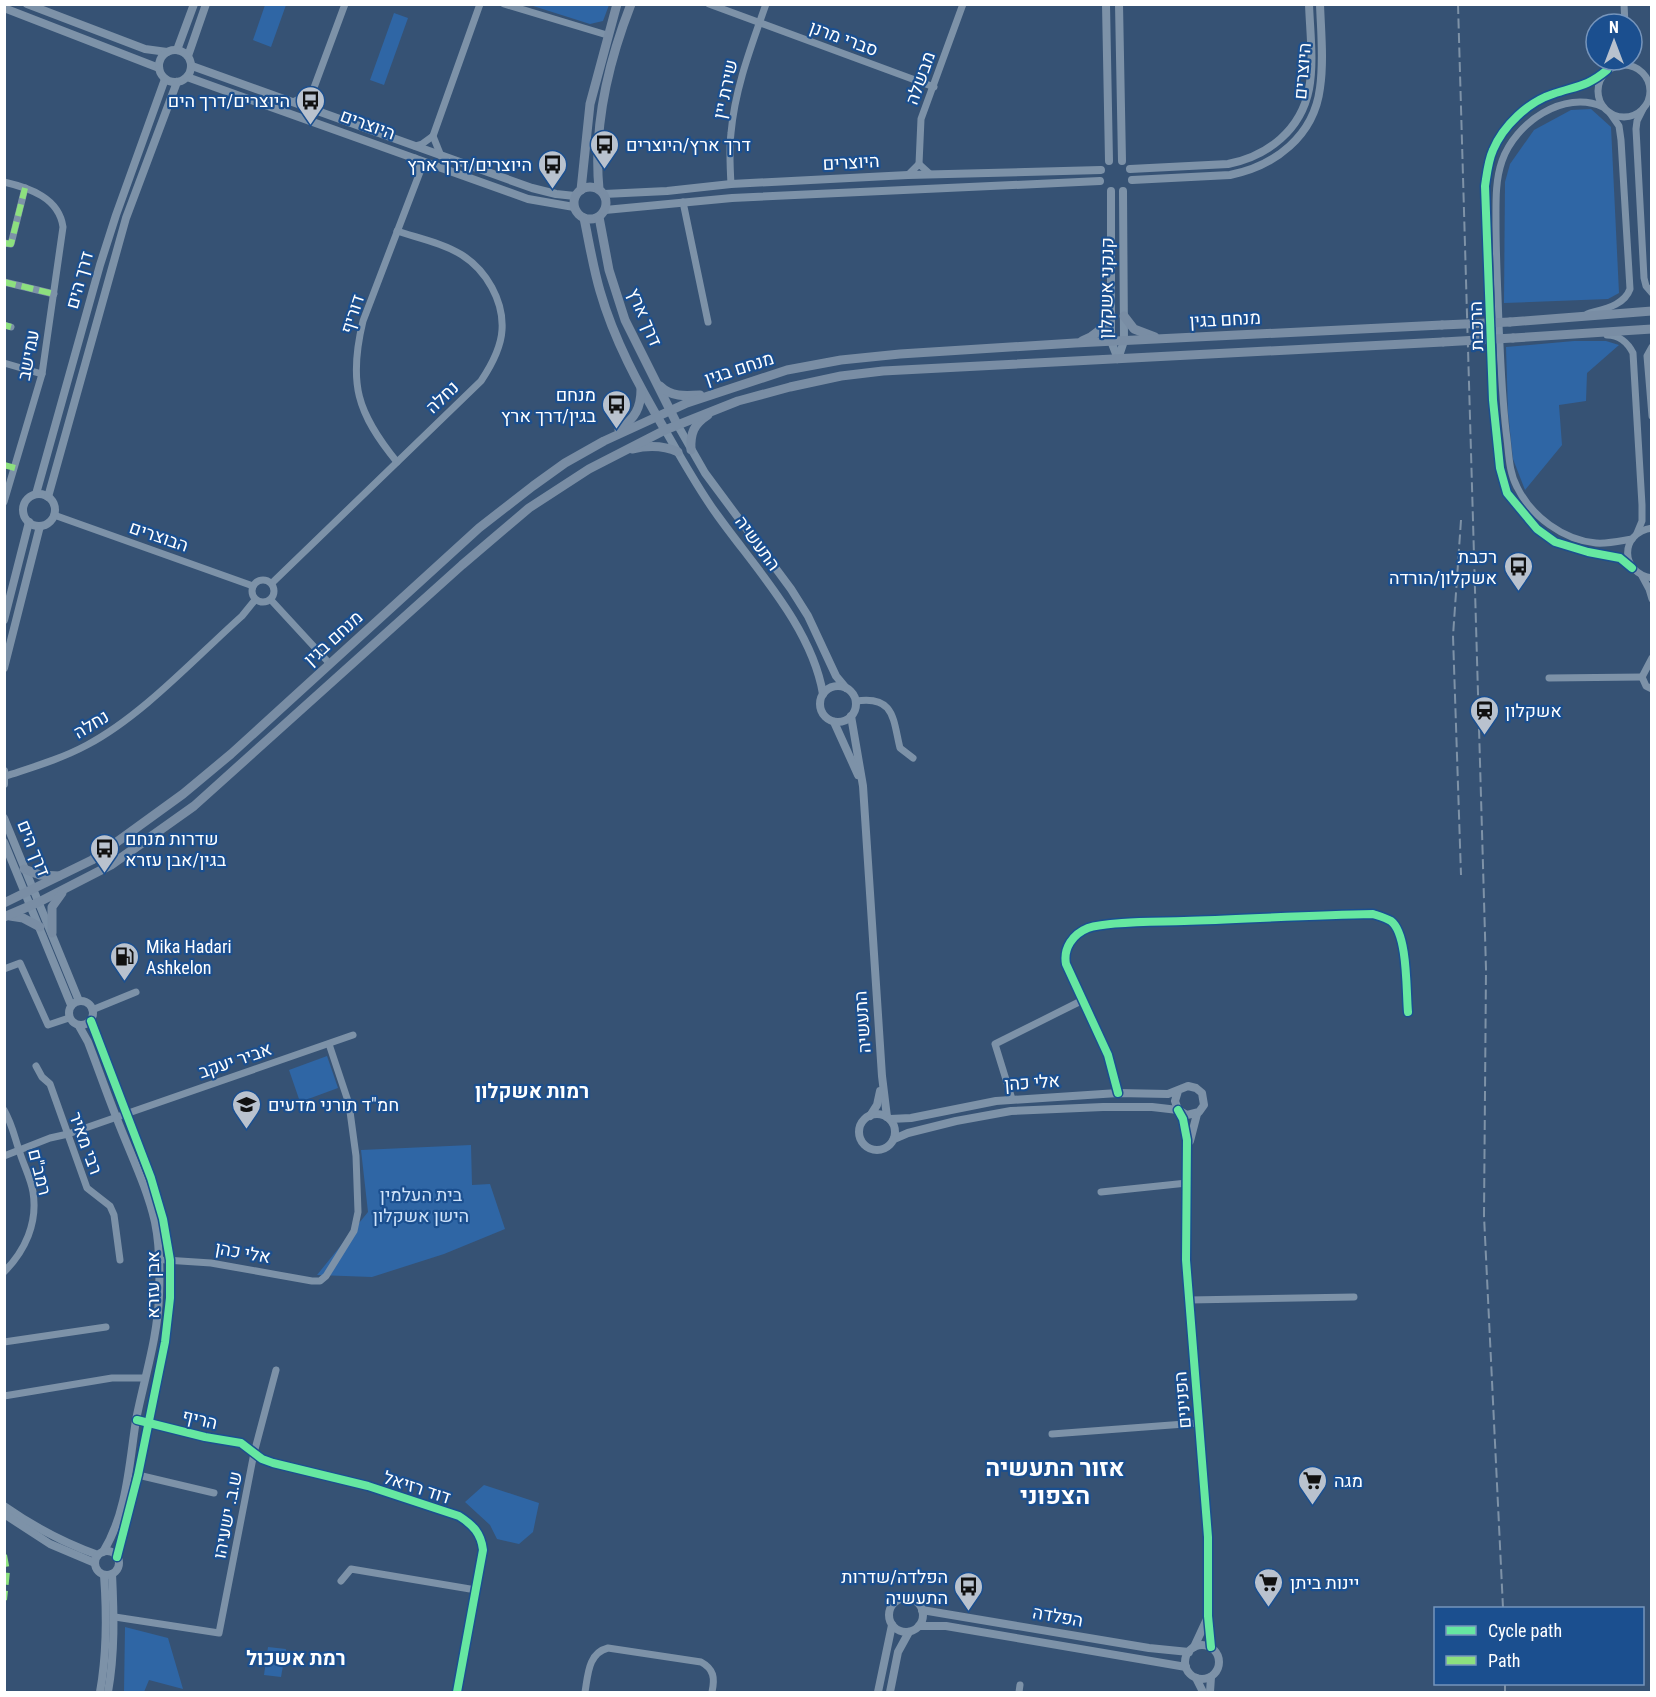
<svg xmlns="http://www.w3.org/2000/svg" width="1656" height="1697" viewBox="0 0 1656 1697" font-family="'Roboto Condensed',Heebo,sans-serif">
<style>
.green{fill:#2f66a5}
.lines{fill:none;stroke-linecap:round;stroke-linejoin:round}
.minor{stroke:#7d92a8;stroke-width:7}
.tertiary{stroke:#7d92a8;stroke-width:8}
.secondary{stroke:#798da4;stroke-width:9}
.rail{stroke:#7e92a7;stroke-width:2;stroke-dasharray:10 4.5;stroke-linecap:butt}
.secondary-bridge{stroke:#798da4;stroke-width:9}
.quiet{stroke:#8de07e;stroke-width:6;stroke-dasharray:12 6;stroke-linecap:butt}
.cycleway-casing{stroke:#1b4f8f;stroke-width:11}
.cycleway{stroke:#66e7a1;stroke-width:8}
.labels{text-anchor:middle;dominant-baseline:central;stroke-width:4.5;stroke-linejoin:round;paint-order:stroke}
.street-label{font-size:18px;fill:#fff;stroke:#1b4f8f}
.poi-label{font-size:18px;fill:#fff;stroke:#1b4f8f;text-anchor:start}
.park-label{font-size:18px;fill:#cfe3fa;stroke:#1b4f8f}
.neighbourhood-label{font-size:20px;font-weight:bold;fill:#fff;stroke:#1b4f8f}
.district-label{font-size:24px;font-weight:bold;fill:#fff;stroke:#1b4f8f}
</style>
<rect width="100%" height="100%" fill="#365274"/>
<g class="green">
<polygon points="265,5 286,5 271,47 253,40"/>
<polygon points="530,5 609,4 609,5 603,21 590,24"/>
<polygon points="394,13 408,18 384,85 370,80"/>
<polygon points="1591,109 1611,127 1619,293 1608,299 1504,303 1505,182 1510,164 1534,130 1571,110"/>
<polygon points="1574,341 1606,341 1619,345 1587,373 1586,401 1559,405 1562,445 1525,490 1513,459 1508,413 1506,347"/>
<polygon points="327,1056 338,1088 300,1102 289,1070"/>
<polygon points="471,1145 472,1185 490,1184 505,1229 444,1254 372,1277 317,1275 368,1212 361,1150"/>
<polygon points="484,1485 539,1503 533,1532 519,1544 497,1539 490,1525 465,1502"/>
<polygon points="125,1627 168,1638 183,1689 149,1680 144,1692 124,1692"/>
<polygon points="268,1647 286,1649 281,1677 264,1675"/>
</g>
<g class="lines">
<g class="minor">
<polyline points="504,4 607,35"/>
<polyline points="709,4 934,87"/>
<polyline points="1624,4 1625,24"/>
<circle cx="1624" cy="91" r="26"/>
<path d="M 1607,70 C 1587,87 1576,86 1553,94 C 1528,102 1503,126 1493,150 C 1488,161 1487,173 1485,186 L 1493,400 L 1500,468 L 1507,493 L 1537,529 L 1555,542 L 1588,552 L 1620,558 L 1632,568"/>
<polyline points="312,93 321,112"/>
<polyline points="293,102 312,93 345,4"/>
<path d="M 1603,107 C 1564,89 1515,123 1502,161 C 1495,181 1496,203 1496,224 C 1496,258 1498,291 1499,325 C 1501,363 1502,401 1507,439 C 1509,455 1509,472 1517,487 C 1531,516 1563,540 1596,543 C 1608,544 1620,541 1632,539"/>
<polyline points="1643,109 1637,121 1636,129 1644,278 1646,286 1652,293"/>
<polyline points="433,136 441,156"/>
<polyline points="415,146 422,144 433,136 480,4"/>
<polyline points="919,164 921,119 963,4"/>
<polyline points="908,175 919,164 930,174"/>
<path d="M 4,182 C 30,188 59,198 63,227 L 42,374 L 4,502"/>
<path d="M 731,184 C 730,167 729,150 731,133 C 735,88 751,47 766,4"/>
<polyline points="683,202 708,322"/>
<polyline points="4,243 11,244 25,188"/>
<polyline points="4,282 54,294"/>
<path d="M 1587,314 C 1603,309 1624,306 1630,289 L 1621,140 L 1619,126 L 1610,113"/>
<polyline points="4,325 11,327"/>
<path d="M 1607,335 C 1619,335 1628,343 1633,353 L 1642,505 L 1642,521 L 1637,533"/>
<polyline points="1652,347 1647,356 1652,416"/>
<polyline points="4,363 42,374"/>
<path d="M 397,462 C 357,413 348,383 363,321 L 420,172 L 415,158"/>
<polyline points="54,515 253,586"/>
<path d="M 1652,528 C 1619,533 1620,573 1652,578"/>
<polyline points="1642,576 1649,589 1652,599"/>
<circle cx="263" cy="591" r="11"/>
<path d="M 272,583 L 481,381 C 491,366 501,348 502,330 C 504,301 486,270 462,255 C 443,243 418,238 397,231"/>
<polyline points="271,600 330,664"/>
<polyline points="1652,658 1642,677 1646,686 1652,689"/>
<polyline points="1549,678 1642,677"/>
<path d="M 856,701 C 895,695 893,720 900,748 L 913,758"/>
<path d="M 6,776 C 33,767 61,759 87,745 C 142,716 195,658 242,616 L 255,600"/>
<polyline points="4,969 20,963 48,1025 69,1018"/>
<polyline points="92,1010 136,992"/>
<polyline points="36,1066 42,1077 50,1084 87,1188 110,1206 114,1215 120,1260"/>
<path d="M 1118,1093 L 1108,1055 L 1066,964 C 1063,948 1073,934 1088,928 C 1107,921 1161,922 1184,921 C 1247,919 1310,915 1373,914 C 1379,916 1386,918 1391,921 C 1408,934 1406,991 1408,1012"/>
<polyline points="1012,1099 995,1044 1083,1000"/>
<path d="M 4,1110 C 13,1126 14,1136 20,1153 C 24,1166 31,1179 33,1192 C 38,1223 25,1251 4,1272"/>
<polyline points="4,1156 50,1138 68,1134 353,1035"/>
<polyline points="1101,1192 1187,1183"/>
<polyline points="165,1260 211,1263 312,1281 320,1281 326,1276 354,1231 358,1212 356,1156 349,1104 329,1044"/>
<polyline points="1189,1300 1354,1297"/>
<polyline points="4,1342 106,1327"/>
<polyline points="4,1396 112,1378 145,1378"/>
<path d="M 137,1420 L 205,1437 L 241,1443 L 262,1459 L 273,1463 L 368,1486 L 459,1516 C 473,1525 481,1533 483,1550 L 457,1692"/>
<polyline points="1052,1434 1198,1423"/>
<polyline points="138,1475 214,1493"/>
<polyline points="341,1581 351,1569 476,1590"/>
<polyline points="115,1617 219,1633 254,1453 276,1370"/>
<path d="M 585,1692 C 588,1675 588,1653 608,1648 L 701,1662 C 714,1669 715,1678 712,1692"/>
<polyline points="1019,1692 1020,1685"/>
</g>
<g class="tertiary">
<polyline points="27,4 145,49 167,52"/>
<polyline points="1106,4 1109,161"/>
<polyline points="1119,4 1122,161"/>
<polyline points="4,8 159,68"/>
<circle cx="175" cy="66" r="16"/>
<polyline points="177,50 194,4"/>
<polyline points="188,56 206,4"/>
<polyline points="192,66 532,188 556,194 575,196"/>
<polyline points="187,77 528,199 574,207"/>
<path d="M 1130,169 L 1228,164 C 1268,156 1301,130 1309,89 C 1314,62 1310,32 1309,4"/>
<path d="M 1132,180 L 1230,175 C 1275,166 1314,136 1320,88 C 1324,61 1321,32 1320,4"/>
<polyline points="1111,191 1111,341 1118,359"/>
<polyline points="604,194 667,191 731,184 908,175 1101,170"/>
<polyline points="605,210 732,198 1100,181"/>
<polyline points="1118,359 1124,341 1123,191"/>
<polyline points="677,424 705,473 791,589 808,616 836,676 846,688"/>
<path d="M 665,430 C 682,459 698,489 718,516 C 756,569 812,628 823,694"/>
<circle cx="39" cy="510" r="16"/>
<polyline points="36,494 100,265 116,215 165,79"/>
<polyline points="48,497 126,218 177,82"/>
<polyline points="4,620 29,522"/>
<polyline points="4,668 40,526"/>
<circle cx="838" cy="704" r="18"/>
<polyline points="851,716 863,786 882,1076 887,1117"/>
<polyline points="834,722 858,775"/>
<polyline points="4,771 4,784"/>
<polyline points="4,818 79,1001"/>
<polyline points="4,842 71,1005"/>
<circle cx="81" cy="1013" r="12"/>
<polyline points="91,1021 151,1178 163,1219 170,1260 170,1298 165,1342 138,1475 117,1557"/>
<path d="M 79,1026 L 88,1042 C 98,1068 107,1094 117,1119 C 130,1153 147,1187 155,1222 C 160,1246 160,1271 159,1295 C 158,1337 144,1379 136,1420 C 129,1465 127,1513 103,1552"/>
<polyline points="1181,1112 1187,1140 1186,1260 1208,1537 1208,1616 1211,1647"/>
<circle cx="877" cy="1132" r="18"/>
<polyline points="870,1116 877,1105 880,1091"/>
<polyline points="890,1119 911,1118 996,1101 1118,1093 1168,1094 1188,1086 1196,1088 1202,1093 1204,1105 1199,1112 1187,1115 1178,1110 1175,1101 1178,1091"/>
<polyline points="894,1139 908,1133 956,1121 1011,1111 1103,1107 1152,1107 1178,1110"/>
<polyline points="1190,1141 1197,1114"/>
<path d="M 4,1506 C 34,1527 64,1543 98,1555"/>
<polyline points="4,1514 50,1544 95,1563"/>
<circle cx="107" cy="1563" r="12"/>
<circle cx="906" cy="1615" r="17"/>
<polyline points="922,1610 1149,1648 1189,1652"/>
<polyline points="919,1626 946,1626 1186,1667"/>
<circle cx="1202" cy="1662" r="17"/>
<polyline points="1194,1647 1207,1619"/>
<polyline points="1196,1678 1203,1692"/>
<path d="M 100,1692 C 107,1653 107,1615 104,1575"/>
<path d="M 108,1692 C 115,1653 114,1614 112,1574"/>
<polyline points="878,1692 892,1625"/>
<polyline points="890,1692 898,1652 909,1632"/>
<polyline points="1210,1692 1211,1677"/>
</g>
<g class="secondary">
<circle cx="590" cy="203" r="16"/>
<path d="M 599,189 C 593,126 608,63 631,4"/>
<polyline points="581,190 590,104 617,4"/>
<polyline points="599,217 609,270 625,320 677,424"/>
<path d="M 584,218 C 589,242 593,267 600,291 C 614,340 639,386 665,430"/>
<polyline points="1124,316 1134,329 1155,337"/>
<polyline points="1510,322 1652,311"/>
<polyline points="1513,338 1652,329"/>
<path d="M 1082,341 C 1095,336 1105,327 1111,315"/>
<path d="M 660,386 C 671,397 685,396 700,395"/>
<path d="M 619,430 C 635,418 641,408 641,389"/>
<path d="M 632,449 C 649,445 663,445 678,452"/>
<path d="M 691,450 C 690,433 694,424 708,415"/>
<polyline points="24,869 40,875 59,876"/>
<polyline points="4,903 92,860 183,794 231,754 479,528 533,486 565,463 604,441 687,403 787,370 841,360 900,354 1075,343 1442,325"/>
<polyline points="10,916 23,918 40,927"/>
<polyline points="4,917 39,902 111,865 194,806 462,565 529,508 589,469 665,430 738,401 790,387 841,376 883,371 1443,342"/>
<polyline points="52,933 52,907 62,893"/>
</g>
<g class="rail">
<polyline points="1458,4 1486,969 1484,1216 1503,1608"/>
<polyline points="1461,520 1453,636 1461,875"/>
<polyline points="1505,1684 1505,1692"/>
</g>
<g class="secondary-bridge">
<polyline points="1442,325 1510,322"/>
<polyline points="1443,342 1513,338"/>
</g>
<g class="quiet">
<polyline points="4,243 11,244 25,188"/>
<polyline points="4,282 54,294"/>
<polyline points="4,325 11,327"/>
<polyline points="4,465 15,468"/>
<polyline points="4,1555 7,1571 4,1600"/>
</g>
<defs>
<g id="cycleway">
<path d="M 1607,70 C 1587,87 1576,86 1553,94 C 1528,102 1503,126 1493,150 C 1488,161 1487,173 1485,186 L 1493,400 L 1500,468 L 1507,493 L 1537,529 L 1555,542 L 1588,552 L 1620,558 L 1632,568"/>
<polyline points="91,1021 151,1178 163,1219 170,1260 170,1298 165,1342 138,1475 117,1557"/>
<path d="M 1118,1093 L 1108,1055 L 1066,964 C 1063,948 1073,934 1088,928 C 1107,921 1161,922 1184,921 C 1247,919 1310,915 1373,914 C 1379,916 1386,918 1391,921 C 1408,934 1406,991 1408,1012"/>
<polyline points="1178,1110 1183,1119 1187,1140 1186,1260 1208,1537 1208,1616 1211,1647"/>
<path d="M 137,1420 L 205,1437 L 241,1443 L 262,1459 L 273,1463 L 368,1486 L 459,1516 C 473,1525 481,1533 483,1550 L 457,1692"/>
</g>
</defs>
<use href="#cycleway" class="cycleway-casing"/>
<use href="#cycleway" class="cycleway"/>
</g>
<defs>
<symbol id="bus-pin" viewBox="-11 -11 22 30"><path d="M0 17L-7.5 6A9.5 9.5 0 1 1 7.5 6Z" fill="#b9c2ce" stroke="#1b4f8f"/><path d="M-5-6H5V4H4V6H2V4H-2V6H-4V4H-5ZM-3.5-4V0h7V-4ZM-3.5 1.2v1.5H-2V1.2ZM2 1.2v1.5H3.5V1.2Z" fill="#111"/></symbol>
<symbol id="station-pin" viewBox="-11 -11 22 30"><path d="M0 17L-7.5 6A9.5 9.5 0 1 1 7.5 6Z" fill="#b9c2ce" stroke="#1b4f8f"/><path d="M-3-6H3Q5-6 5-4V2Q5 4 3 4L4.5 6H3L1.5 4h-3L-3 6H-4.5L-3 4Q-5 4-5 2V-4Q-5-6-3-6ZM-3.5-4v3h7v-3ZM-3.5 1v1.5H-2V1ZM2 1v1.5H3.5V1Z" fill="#111"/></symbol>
<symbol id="fuel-pin" viewBox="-11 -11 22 30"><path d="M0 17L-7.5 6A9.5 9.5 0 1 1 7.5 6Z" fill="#b9c2ce" stroke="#1b4f8f"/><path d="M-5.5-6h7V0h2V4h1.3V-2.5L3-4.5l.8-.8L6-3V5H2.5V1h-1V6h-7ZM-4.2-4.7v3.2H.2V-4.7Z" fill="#111"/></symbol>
<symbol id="school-pin" viewBox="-11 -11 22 30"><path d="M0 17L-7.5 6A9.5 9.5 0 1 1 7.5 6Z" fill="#b9c2ce" stroke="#1b4f8f"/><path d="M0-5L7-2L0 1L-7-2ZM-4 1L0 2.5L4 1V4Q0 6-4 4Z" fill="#111"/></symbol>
<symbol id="supermarket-pin" viewBox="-11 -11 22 30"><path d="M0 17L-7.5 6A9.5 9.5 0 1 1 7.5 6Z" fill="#b9c2ce" stroke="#1b4f8f"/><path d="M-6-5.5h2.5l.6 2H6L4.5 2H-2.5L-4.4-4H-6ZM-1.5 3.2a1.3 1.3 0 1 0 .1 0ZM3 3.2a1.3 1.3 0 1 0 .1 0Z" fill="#111"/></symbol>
</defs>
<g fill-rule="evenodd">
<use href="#bus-pin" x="294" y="84" width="33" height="45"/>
<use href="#bus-pin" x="588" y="128" width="33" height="45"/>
<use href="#bus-pin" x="536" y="148" width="33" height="45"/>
<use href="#bus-pin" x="600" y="388" width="33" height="45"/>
<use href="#bus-pin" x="1502" y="550" width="33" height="45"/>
<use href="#station-pin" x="1468" y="694" width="33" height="45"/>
<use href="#bus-pin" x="88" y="832" width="33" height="45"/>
<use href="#fuel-pin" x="108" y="940" width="33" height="45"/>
<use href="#school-pin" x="230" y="1088" width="33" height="45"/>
<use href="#supermarket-pin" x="1296" y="1464" width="33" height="45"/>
<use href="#supermarket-pin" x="1252" y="1566" width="33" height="45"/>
<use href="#bus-pin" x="952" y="1570" width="33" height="45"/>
</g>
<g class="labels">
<g class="street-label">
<text transform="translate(844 38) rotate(20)">סברי מרנן</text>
<text transform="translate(1302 71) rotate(-85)">היוצרים</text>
<text transform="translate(920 78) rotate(-70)">מבשלה</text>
<text transform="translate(725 89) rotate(-78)">שירת יין</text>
<text transform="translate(368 124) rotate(20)">היוצרים</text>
<text transform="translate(851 162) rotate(-3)">היוצרים</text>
<text transform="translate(79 280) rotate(-74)">דרך הים</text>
<text transform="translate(1106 288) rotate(-89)">קנקני אשקלון</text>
<text transform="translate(352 314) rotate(-72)">דוריף</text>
<text transform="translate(645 317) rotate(67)">דרך ארץ</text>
<text transform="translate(1225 319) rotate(-3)">מנחם בגין</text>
<text transform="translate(1476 326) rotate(-92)">הרכבת</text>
<text transform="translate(28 355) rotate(-79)">עמישב</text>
<text transform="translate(739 368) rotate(-18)">מנחם בגין</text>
<text transform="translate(442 397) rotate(-44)">נחלה</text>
<text transform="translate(159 536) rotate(19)">הבוצרים</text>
<text transform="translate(758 543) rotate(54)">התעשיה</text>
<text transform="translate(333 638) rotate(-42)">מנחם בגין</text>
<text transform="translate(91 724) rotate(-31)">נחלה</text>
<text transform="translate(34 848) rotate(68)">דרך הים</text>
<text transform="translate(862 1022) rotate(-94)">התעשיה</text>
<text transform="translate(235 1060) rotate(-19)">אביר יעקב</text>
<text transform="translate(1032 1082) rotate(-4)">אלי כהן</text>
<text transform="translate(86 1143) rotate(70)">רבי מאיר</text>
<text transform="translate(40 1172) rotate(76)">רמב"ם</text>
<text transform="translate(243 1252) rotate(10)">אלי כהן</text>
<text transform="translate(152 1285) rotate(-90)">אבן עזרא</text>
<text transform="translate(1182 1400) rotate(-95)">הפנינים</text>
<text transform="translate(200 1419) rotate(13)">הריף</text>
<text transform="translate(417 1487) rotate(18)">דוד רזיאל</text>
<text transform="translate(227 1515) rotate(-79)">ש.ב. ישעיהו</text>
<text transform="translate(1058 1616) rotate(10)">הפלדה</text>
</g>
<g class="poi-label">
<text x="290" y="100" text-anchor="end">היוצרים/דרך הים</text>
<text x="626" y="144">דרך ארץ/היוצרים</text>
<text x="532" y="164" text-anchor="end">היוצרים/דרך ארץ</text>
<text x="596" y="394" text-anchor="end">מנחם<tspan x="596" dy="21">בגין/דרך ארץ</tspan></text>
<text x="1497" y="556" text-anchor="end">רכבת<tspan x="1497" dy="21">אשקלון/הורדה</tspan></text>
<text x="1505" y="710">אשקלון</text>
<text x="125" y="838">שדרות מנחם<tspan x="125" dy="21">בגין/אבן עזרא</tspan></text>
<text x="146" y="946">Mika Hadari<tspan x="146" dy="21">Ashkelon</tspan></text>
<text x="268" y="1104">חמ"ד תורני מדעים</text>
<text x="1334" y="1480">מגה</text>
<text x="948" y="1576" text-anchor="end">הפלדה/שדרות<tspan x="948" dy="21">התעשיה</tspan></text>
<text x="1290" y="1582">יינות ביתן</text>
</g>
<g class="park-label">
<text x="421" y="1194">בית העלמין<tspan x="421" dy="21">הישן אשקלון</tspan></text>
</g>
<g class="neighbourhood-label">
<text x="532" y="1091">רמות אשקלון</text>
<text x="296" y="1658">רמת אשכול</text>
</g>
<g class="district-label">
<text x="1055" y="1468">אזור התעשיה<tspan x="1055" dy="28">הצפוני</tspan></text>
</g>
</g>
<rect width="1656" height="1697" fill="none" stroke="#ffffff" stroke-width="12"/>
<rect x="1434" y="1607" width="210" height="78" fill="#1b4f8f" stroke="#7695bc" stroke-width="1.5"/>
<rect x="1446" y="1626" width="30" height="9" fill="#66e7a1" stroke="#7695bc" stroke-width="1.5"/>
<text x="1488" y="1637" font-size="18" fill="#ffffff">Cycle path</text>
<rect x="1446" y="1656" width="30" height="9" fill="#8de07e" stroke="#7695bc" stroke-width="1.5"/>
<text x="1488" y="1667" font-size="18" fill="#ffffff">Path</text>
<g transform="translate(1614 42)"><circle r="28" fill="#1b4f8f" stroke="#7695bc" stroke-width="1.5"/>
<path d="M0-4.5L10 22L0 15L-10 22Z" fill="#b9c2ce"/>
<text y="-9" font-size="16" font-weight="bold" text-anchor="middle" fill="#ffffff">N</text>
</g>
</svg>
